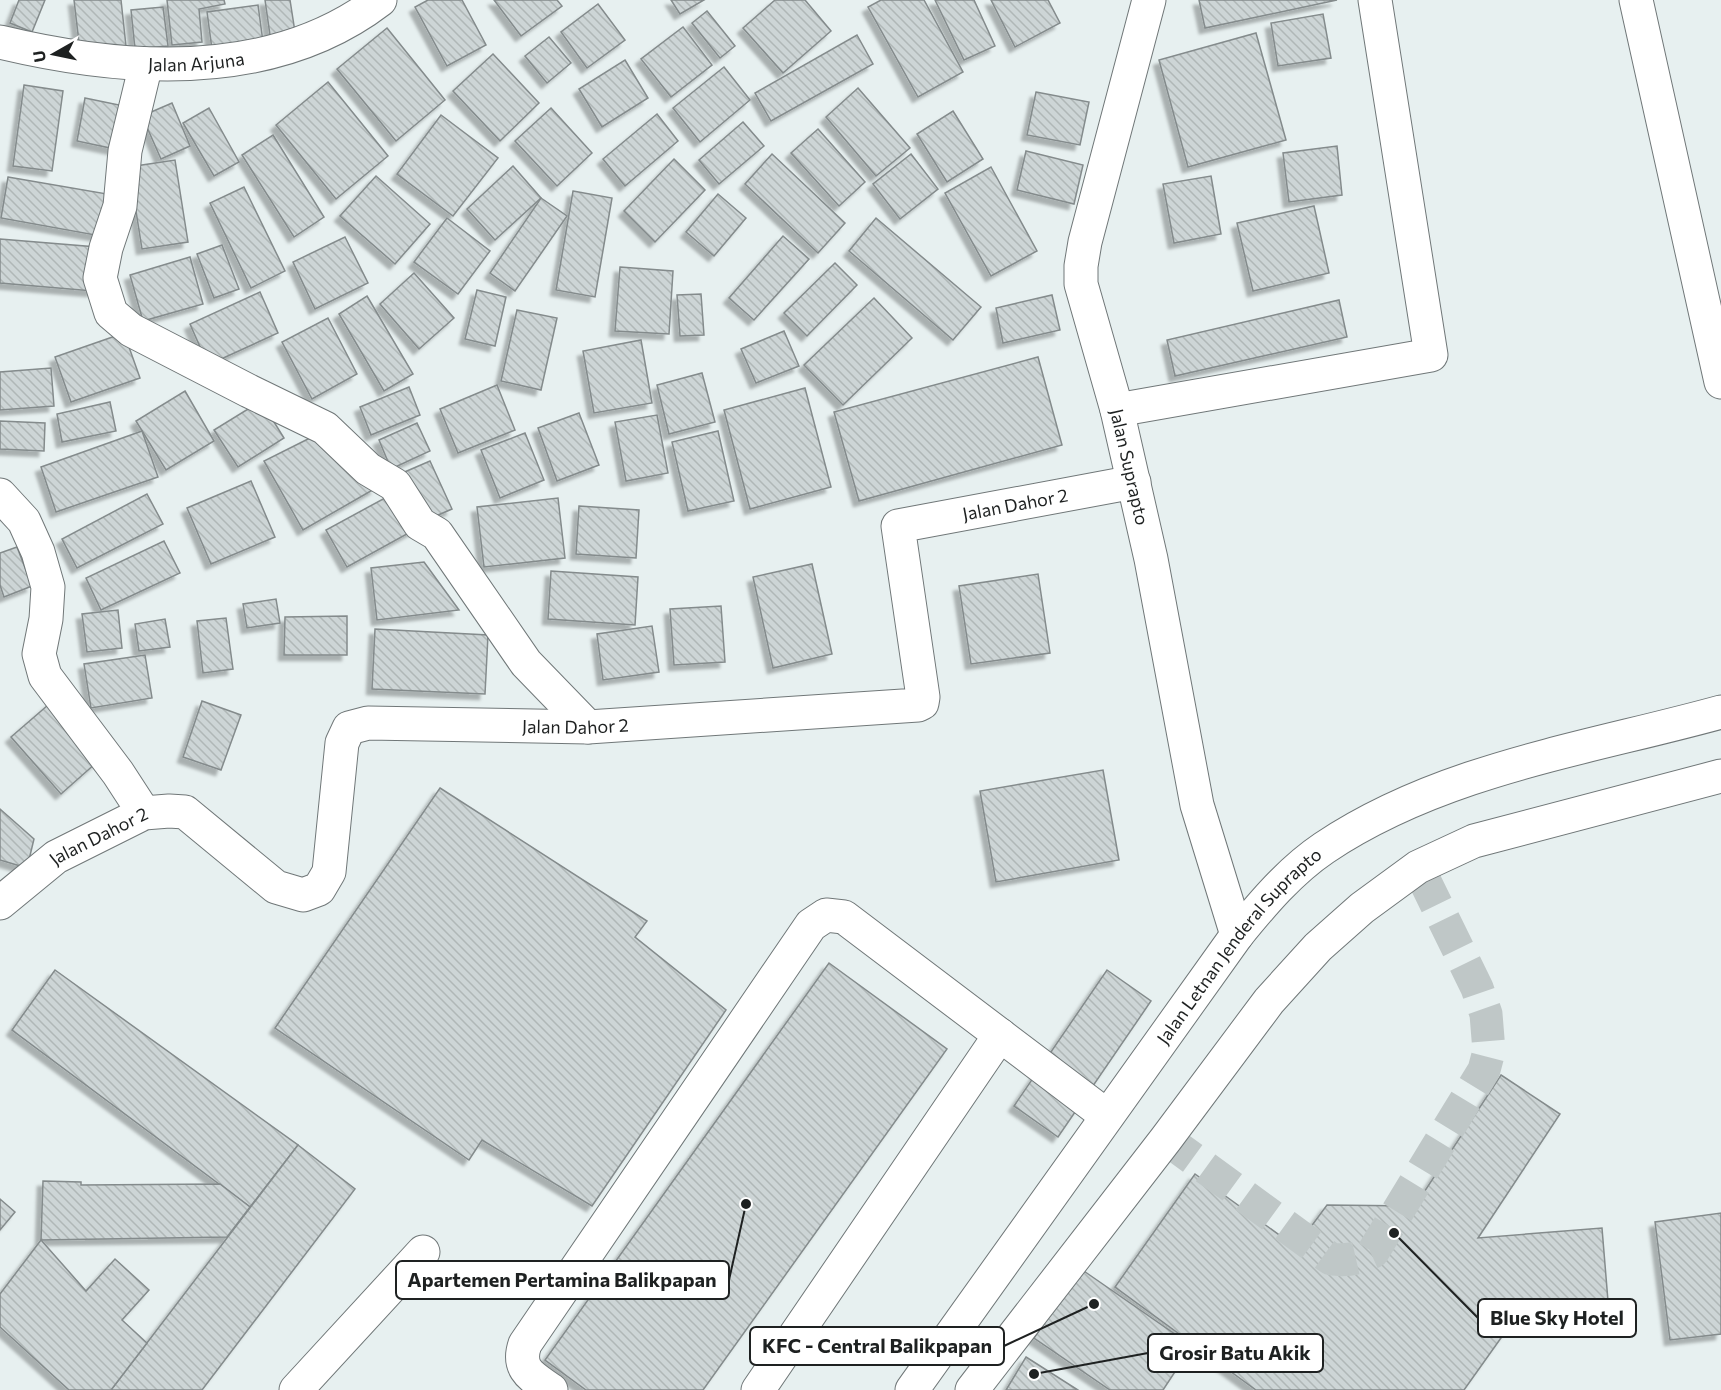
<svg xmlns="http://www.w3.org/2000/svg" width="1721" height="1390" viewBox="0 0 1721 1390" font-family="Commissioner,sans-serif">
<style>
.building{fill:url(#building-back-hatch);stroke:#848b8c;stroke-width:1.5;filter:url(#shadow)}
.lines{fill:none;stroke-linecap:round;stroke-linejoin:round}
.minor-tunnel{stroke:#bfc7c7;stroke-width:33;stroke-dasharray:33 16;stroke-linecap:butt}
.minor-casing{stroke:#707778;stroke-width:35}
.major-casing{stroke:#707778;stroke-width:35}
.minor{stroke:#fff;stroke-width:33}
.major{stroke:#fff;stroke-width:33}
.labels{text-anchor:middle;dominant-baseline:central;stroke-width:4.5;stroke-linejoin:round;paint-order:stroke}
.street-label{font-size:18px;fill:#1e2121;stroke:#fff}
.leader{fill:none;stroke:#1e2121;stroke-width:2}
.callout-dot{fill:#1e2121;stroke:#fff;stroke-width:2}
.callout{fill:#fff;stroke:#1e2121;stroke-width:2}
.callout-label{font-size:20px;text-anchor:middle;font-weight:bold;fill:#1e2121}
</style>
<defs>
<pattern id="building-back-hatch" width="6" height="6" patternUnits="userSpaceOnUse" patternTransform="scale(1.5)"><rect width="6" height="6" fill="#cdd5d6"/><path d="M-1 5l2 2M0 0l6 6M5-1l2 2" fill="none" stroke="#b0b7b7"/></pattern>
<filter id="shadow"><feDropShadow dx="-5.5" dy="5.5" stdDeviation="1.5" flood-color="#0004"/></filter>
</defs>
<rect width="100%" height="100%" fill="#e7f0f0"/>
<g class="building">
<polygon points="19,0 45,0 32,32 10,23"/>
<polygon points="74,0 121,0 126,46 80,51"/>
<polygon points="167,0 224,0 225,4 199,9 202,42 172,45"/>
<polygon points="265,0 290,0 295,32 270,35"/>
<polygon points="428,0 462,0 486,45 447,66 415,7"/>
<polygon points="494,0 557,0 562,6 521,36"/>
<polygon points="671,0 704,0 680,14"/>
<polygon points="775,0 805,0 831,31 783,73 743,28"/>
<polygon points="881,0 924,0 963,72 918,97 868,7"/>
<polygon points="935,0 974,0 995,46 964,60"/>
<polygon points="991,0 1048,0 1060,23 1015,47"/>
<polygon points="1199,0 1337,0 1205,28"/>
<polygon points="598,4 625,40 587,68 561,32"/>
<polygon points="258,5 263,42 212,49 207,12"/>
<polygon points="163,7 168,46 135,49 131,10"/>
<polygon points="707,11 735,46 720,58 692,23"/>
<polygon points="1323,14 1331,58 1278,66 1271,23"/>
<polygon points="683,27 712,65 671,97 641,59"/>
<polygon points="387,28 445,100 396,141 337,69"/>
<polygon points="1256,33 1286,140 1188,167 1159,60"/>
<polygon points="857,35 873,64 771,121 755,93"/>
<polygon points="549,37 571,63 547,83 525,56"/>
<polygon points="493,54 539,103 500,141 453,91"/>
<polygon points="625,60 648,98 602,127 579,89"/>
<polygon points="724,67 750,100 700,142 673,108"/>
<polygon points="328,82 388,156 336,199 276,125"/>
<polygon points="24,85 63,91 52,171 13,166"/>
<polygon points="858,88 910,148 876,176 826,117"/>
<polygon points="1036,92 1089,102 1080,145 1027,135"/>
<polygon points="85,98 124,106 115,149 77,141"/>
<polygon points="172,103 190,146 161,159 142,116"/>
<polygon points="209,108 239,162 214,176 183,123"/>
<polygon points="551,108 592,153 557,186 515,141"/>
<polygon points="953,111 983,159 947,182 917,134"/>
<polygon points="657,114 678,141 625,186 603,159"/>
<polygon points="441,115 498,158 453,216 397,174"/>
<polygon points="743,122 764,146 719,184 699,160"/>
<polygon points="818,129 865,182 839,206 791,153"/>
<polygon points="273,135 324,217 294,237 242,155"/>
<polygon points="1337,146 1342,195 1289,202 1283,153"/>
<polygon points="1026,151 1083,165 1074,204 1017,190"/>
<polygon points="772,154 845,223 818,253 745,184"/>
<polygon points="911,154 938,189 900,219 873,184"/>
<polygon points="674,159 705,190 655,242 624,211"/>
<polygon points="175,160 188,242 142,249 129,167"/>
<polygon points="513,166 541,198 495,240 467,209"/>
<polygon points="991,167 1037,251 991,276 945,193"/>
<polygon points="376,176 430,224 395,264 340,216"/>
<polygon points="1211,176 1221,234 1174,243 1163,184"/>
<polygon points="8,177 113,195 106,237 1,218"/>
<polygon points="244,187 285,271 251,288 210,203"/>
<polygon points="573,191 612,198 595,297 556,290"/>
<polygon points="718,194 746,218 714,256 686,232"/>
<polygon points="541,198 567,216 515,291 490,273"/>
<polygon points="1314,206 1329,273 1253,291 1237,223"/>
<polygon points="447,218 490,251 458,294 414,262"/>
<polygon points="876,218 981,307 953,340 849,251"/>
<polygon points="783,236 809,259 754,320 729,298"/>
<polygon points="345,237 368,283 315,309 293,262"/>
<polygon points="0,239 97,247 93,291 0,283"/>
<polygon points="222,245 239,289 214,298 197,254"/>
<polygon points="190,257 203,304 143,321 130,275"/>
<polygon points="835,263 857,285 807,336 784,313"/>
<polygon points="620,267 673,271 669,334 615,331"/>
<polygon points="414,273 454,318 419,349 380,304"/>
<polygon points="477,290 506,297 495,346 465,339"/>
<polygon points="260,292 278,333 208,365 190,324"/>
<polygon points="701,294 704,335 680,336 677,295"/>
<polygon points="1052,295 1060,330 1003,343 996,308"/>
<polygon points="367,296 413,374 384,391 339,314"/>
<polygon points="874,298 912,338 843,405 804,365"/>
<polygon points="1339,300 1347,337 1175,376 1167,340"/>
<polygon points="517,310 557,318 541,390 501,381"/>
<polygon points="328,318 357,374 312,399 282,342"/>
<polygon points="784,331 799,366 756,383 741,349"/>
<polygon points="124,333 140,378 71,402 55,357"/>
<polygon points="641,340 652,403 594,413 583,351"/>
<polygon points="1038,357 1062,445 859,501 834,412"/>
<polygon points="51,368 54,406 0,410 0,372"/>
<polygon points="702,373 715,422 669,434 657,385"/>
<polygon points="497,385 515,430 458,453 440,409"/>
<polygon points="409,387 420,415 371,435 360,407"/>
<polygon points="805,388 831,487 750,509 724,410"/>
<polygon points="185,391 214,441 166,470 136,421"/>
<polygon points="261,401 284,438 238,467 214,430"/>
<polygon points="110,402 116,431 62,442 57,414"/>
<polygon points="579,413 599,465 557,481 538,428"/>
<polygon points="657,415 668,473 626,481 615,422"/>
<polygon points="0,421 45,423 44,451 0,449"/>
<polygon points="417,423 430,451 391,469 379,440"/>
<polygon points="142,431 158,477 56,512 41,467"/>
<polygon points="718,431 734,501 688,511 672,442"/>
<polygon points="525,433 544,480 500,498 481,450"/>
<polygon points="318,434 376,488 303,530 264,461"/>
<polygon points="430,461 452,509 422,522 400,474"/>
<polygon points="251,481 275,537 211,564 187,508"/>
<polygon points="396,492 416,529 347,567 326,530"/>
<polygon points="147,494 163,524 77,568 62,539"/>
<polygon points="558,498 565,558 484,567 477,507"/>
<polygon points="579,506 639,510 636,558 576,554"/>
<polygon points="164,541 180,573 101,610 86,578"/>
<polygon points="17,547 32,586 4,597 0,585 0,553"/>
<polygon points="424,562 459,610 377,620 371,568"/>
<polygon points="812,564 832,654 773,668 753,577"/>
<polygon points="551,571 638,577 635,625 548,619"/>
<polygon points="1038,574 1050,653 971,664 959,586"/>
<polygon points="276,599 280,623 247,628 243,604"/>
<polygon points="721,606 725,662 674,665 670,609"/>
<polygon points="118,610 122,648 87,652 82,614"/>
<polygon points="347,616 347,655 284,655 285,617"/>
<polygon points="226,618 233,669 203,673 197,621"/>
<polygon points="165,619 170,647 139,651 135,624"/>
<polygon points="652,626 659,672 603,680 597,634"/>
<polygon points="375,629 488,635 485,694 372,689"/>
<polygon points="145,655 152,698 91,708 84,664"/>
<polygon points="55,699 105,755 61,794 11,737"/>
<polygon points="202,701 241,715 221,770 183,757"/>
<polygon points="1103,770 1119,860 996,882 980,791"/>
<polygon points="440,788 647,921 635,937 726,1010 592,1206 482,1140 469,1160 275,1028"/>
<polygon points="0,809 34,839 27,868 0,860"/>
<polygon points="829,963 947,1049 703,1390 586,1390 545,1360"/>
<polygon points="55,970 298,1145 250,1207 12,1030"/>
<polygon points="1107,970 1151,1001 1058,1137 1014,1106"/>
<polygon points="1501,1075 1560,1114 1478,1238 1602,1228 1608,1301 1523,1307 1464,1390 1256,1390 1115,1287 1195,1174 1296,1247 1327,1205 1415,1206"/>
<polygon points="298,1145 355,1189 202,1390 111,1390"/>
<polygon points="43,1181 81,1182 81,1185 220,1184 250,1207 227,1237 41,1240"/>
<polygon points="0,1199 15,1212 0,1230"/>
<polygon points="1721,1213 1721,1334 1670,1340 1655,1222"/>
<polygon points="41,1240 86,1291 115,1259 149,1290 122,1320 147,1343 111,1390 69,1390 0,1327 0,1294"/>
<polygon points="1081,1269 1192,1346 1163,1390 1110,1390 1034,1338"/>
<polygon points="1026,1357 1078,1390 1006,1390"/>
</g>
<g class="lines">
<path class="minor-tunnel" d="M 1166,1139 L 1331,1259 C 1347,1261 1358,1259 1373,1252 L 1484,1070 L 1489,1051 L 1486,1014 L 1477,988 L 1418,867"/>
<defs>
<g id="minor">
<path id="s1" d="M 1149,0 L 1085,242 L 1081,266 L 1081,284 L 1117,410 L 1151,559 L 1197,805 L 1237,935"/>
<polyline points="1636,0 1721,382"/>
<path id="s2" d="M 0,42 C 125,72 272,83 380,0"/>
<polyline points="146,64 125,151 120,206 106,248 100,278 111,313 131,330 249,391 325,428 368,469 395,485 420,524 437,534 526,663 588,727"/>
<polyline points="1117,410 1431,355 1375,0"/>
<polyline points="0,495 24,521 38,552 48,587 46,619 39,654 45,676 118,773 144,813"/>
<path id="s3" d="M 0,903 L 56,857 L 144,813 L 169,811 L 185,812 L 276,887 L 303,895 L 319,889 L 329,872 L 342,743 L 349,728 L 368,723 L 588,727 L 918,705 L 922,703 L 923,697 L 898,526 L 1134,482"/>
<polyline points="296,1390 423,1252"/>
<path d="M 551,1390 C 533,1377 516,1370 525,1344 L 811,925 L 826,915 L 844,917 L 1107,1116"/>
<polyline points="758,1390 1000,1035"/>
</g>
<g id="major">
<path id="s4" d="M 912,1390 L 1237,935 C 1263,903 1290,871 1324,848 C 1442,769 1587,749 1721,712"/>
<polyline points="972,1390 1166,1139 1269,1001 1318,947 1362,908 1418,867 1474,841 1721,776"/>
</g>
</defs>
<use href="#minor" class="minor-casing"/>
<use href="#major" class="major-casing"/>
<use href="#minor" class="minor"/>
<use href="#major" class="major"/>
</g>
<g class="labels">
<g class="street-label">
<text stroke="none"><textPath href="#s2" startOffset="198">Jalan Arjuna</textPath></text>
<text stroke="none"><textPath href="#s1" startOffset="482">Jalan Suprapto</textPath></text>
<text stroke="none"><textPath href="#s3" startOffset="1414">Jalan Dahor 2</textPath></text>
<text stroke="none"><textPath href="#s3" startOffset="768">Jalan Dahor 2</textPath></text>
<text stroke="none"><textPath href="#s3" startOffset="120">Jalan Dahor 2</textPath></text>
<text stroke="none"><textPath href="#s4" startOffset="552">Jalan Letnan Jenderal Suprapto</textPath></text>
</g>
</g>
<path class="leader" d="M746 1204L729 1280M1394 1233L1478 1318M1094 1304L1004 1346M1034 1374L1148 1353"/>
<g class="callout-dot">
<circle cx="746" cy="1204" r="6"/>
<circle cx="1394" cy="1233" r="6"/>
<circle cx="1094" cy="1304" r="6"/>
<circle cx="1034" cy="1374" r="6"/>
</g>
<g class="callout">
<rect x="396" y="1261" width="333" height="38" rx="6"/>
<rect x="1478" y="1299" width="158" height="38" rx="6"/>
<rect x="750" y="1327" width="254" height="38" rx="6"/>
<rect x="1148" y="1334" width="175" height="38" rx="6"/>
</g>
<g class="callout-label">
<text x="562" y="1287">Apartemen Pertamina Balikpapan</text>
<text x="1557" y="1325">Blue Sky Hotel</text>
<text x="877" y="1353">KFC - Central Balikpapan</text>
<text x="1235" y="1360">Grosir Batu Akik</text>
</g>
<g transform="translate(54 54) rotate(261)" stroke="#ffffff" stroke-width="4.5" paint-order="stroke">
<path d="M0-4.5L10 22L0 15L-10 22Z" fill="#1e2121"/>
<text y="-9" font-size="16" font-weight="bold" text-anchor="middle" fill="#1e2121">U</text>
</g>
</svg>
